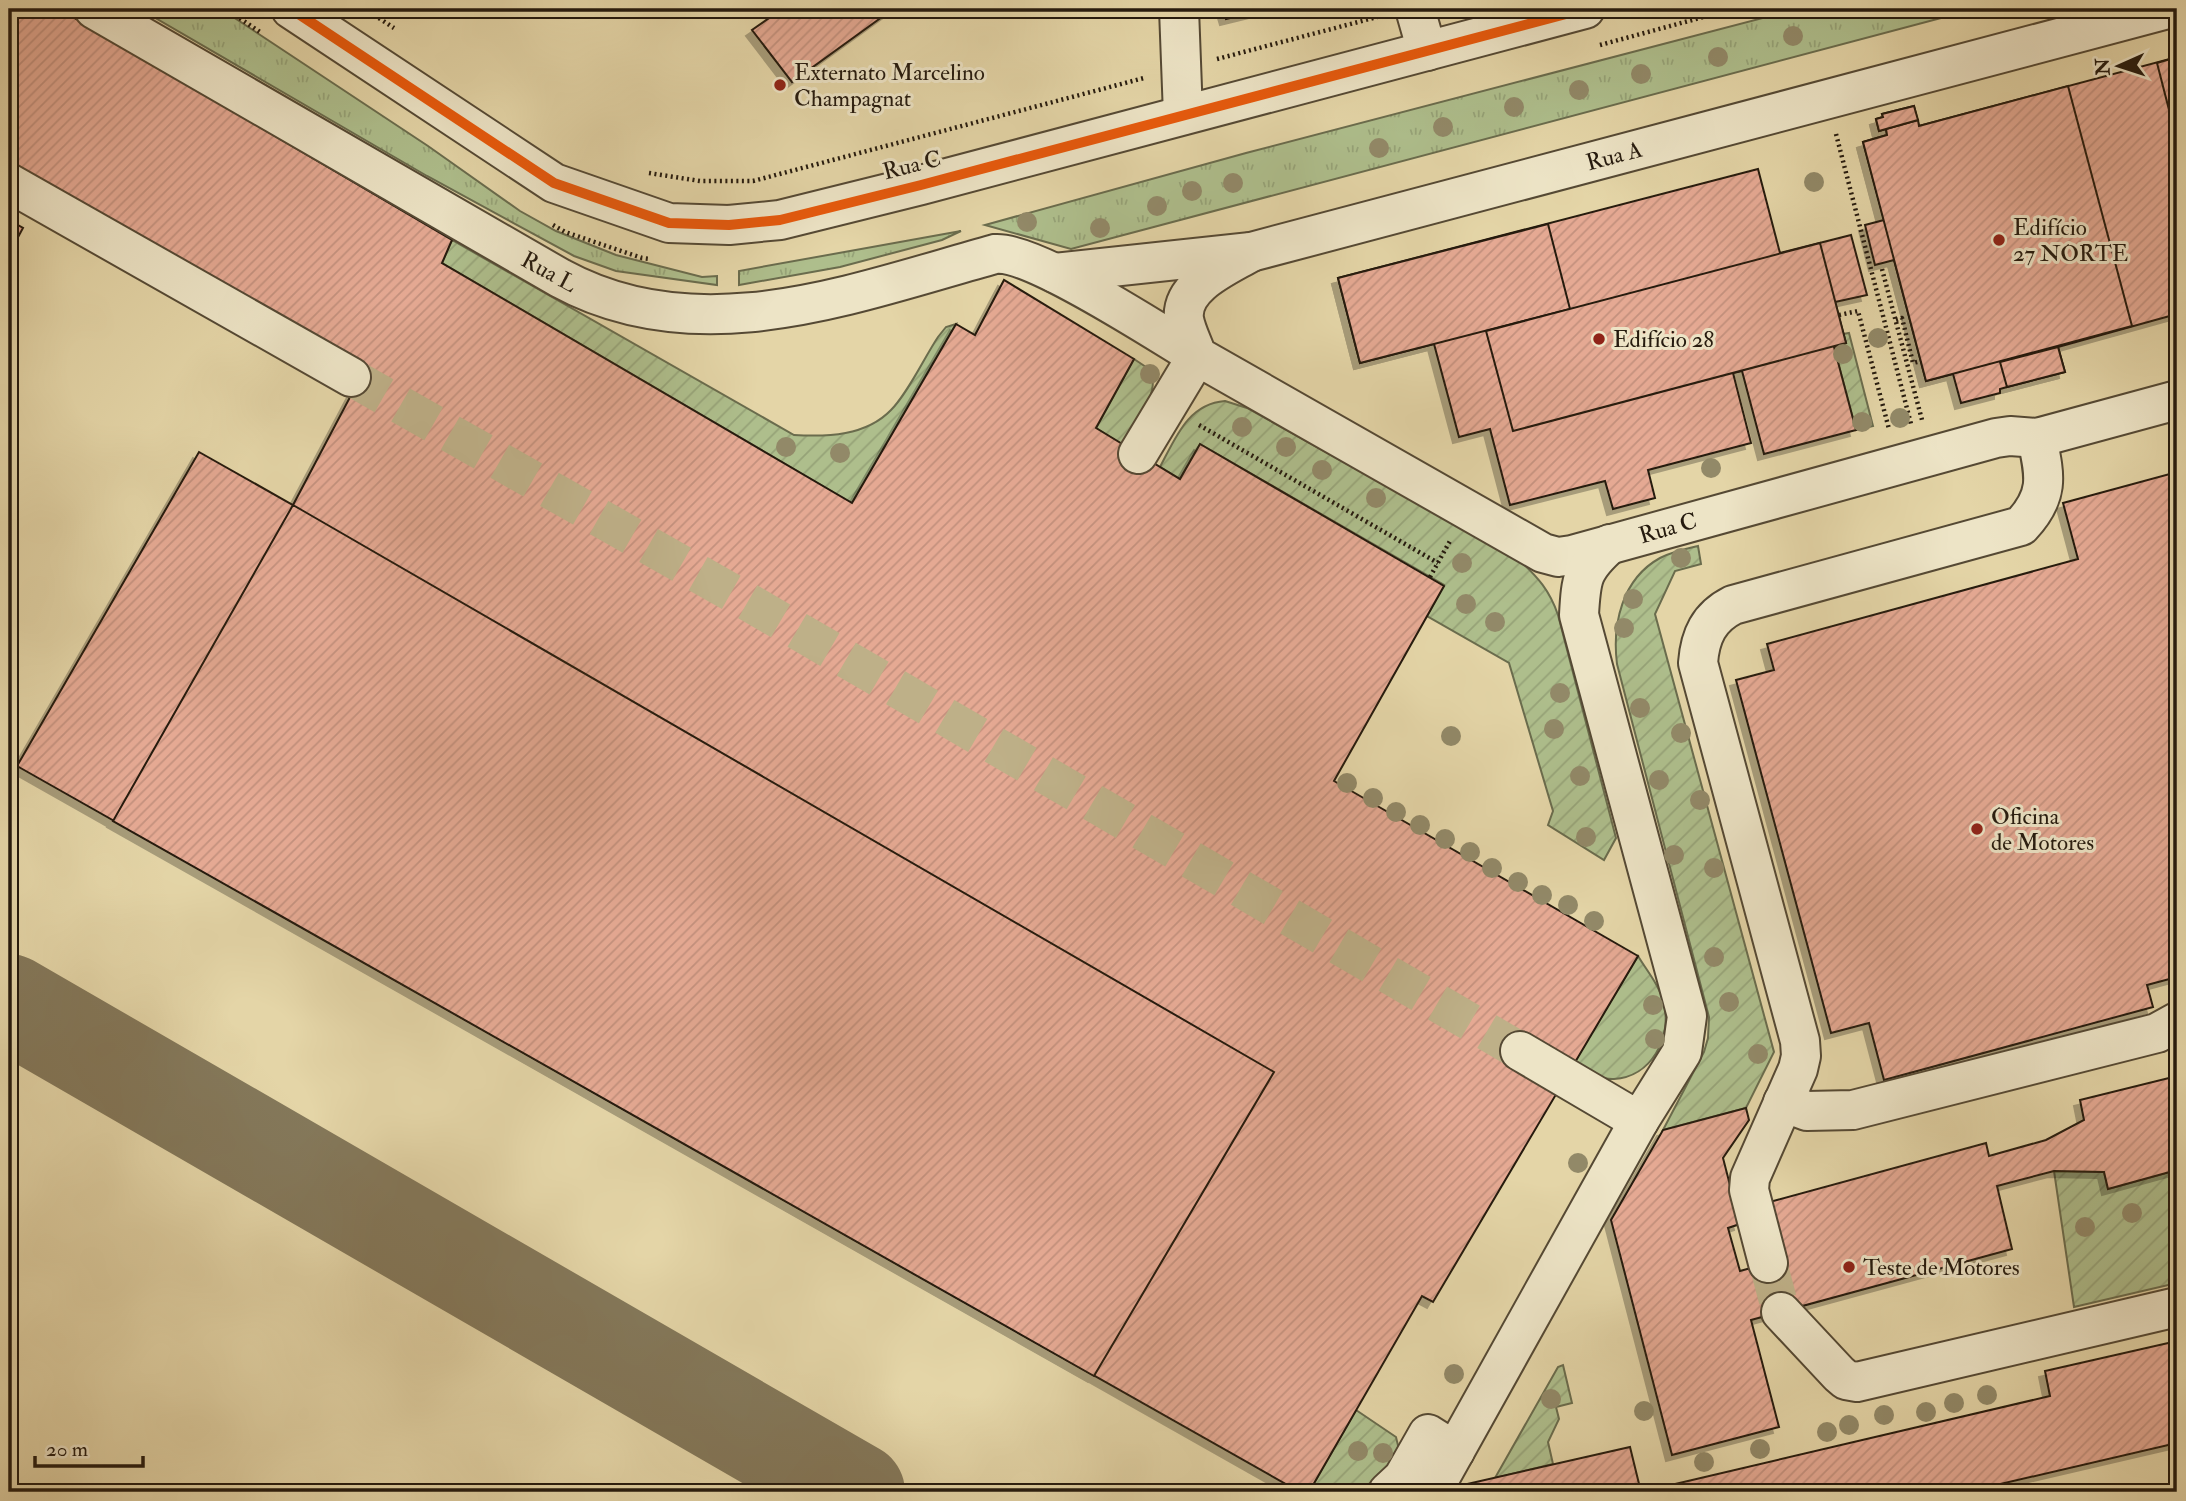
<svg xmlns="http://www.w3.org/2000/svg" width="2186" height="1501" viewBox="0 0 2186 1501" font-family="'IM FELL Double Pica',serif">
<style>
.grass{fill:url(#grass-tufts);stroke:#6a6c4d;stroke-width:2}
.garden{fill:url(#garden-furrows);stroke:#6a6c4d;stroke-width:2}
.lines{fill:none;stroke-linecap:round;stroke-linejoin:round}
.taxiway{stroke:#84785a;stroke-width:98}
.building{fill:url(#building-hatch);stroke:#251a0e;stroke-width:2;filter:url(#shadow)}
.minor-tunnel{stroke:#beb088;stroke-width:38;stroke-dasharray:38 19;stroke-linecap:butt}
.minor-casing{stroke:#554934;stroke-width:42}
.path{stroke:#251a0e;stroke-width:4.5;stroke-dasharray:2 3.5;stroke-linecap:butt}
.minor{stroke:#ede4c6;stroke-width:38}
.cycleway-casing{stroke:#ede4c6;stroke-width:15}
.cycleway{stroke:#e8590c;stroke-width:10}
.tree{fill:#928968}
.poi-dot{fill:#8f2418;stroke:#ede4c6;stroke-width:2.5}
.labels{text-anchor:middle;dominant-baseline:central;stroke-width:6;stroke-linejoin:round;paint-order:stroke}
.poi-label{font-size:23px;fill:#251a0e;stroke:#ede4c6;text-anchor:start}
.street-label{font-size:23px;fill:#251a0e;stroke:#ede4c6}
</style>
<defs>
<pattern id="grass-tufts" width="24" height="20" patternUnits="userSpaceOnUse" patternTransform="scale(1.75)"><rect width="24" height="20" fill="#aebe8c"/><path d="M3 7l-1-3M5 7V3M7 7l1-3M15 17l-1-3M17 17v-4M19 17l1-3" fill="none" stroke="#96a378"/></pattern>
<pattern id="garden-furrows" width="10" height="10" patternUnits="userSpaceOnUse" patternTransform="scale(1.75)"><rect width="10" height="10" fill="#aebe8c"/><path d="M-1 1l2-2M0 10L10 0M9 11l2-2" fill="none" stroke="#96a378"/></pattern>
<pattern id="building-hatch" width="6" height="6" patternUnits="userSpaceOnUse" patternTransform="scale(1.75)"><rect width="6" height="6" fill="#e5a993"/><path d="M-1 1l2-2M0 6l6-6M5 7l2-2" fill="none" stroke="#c4917e"/></pattern>
<filter id="shadow"><feDropShadow dx="-6" dy="6" stdDeviation="0" flood-color="#0004"/></filter>
</defs>
<rect width="100%" height="100%" fill="#e4d5a7"/>
<filter id="stains"><feTurbulence type="fractalNoise" baseFrequency=".00286" numOctaves="4"/><feColorMatrix values="0 0 0 0 .2 0 0 0 0 .09 0 0 0 0 .02 0 0 0 .5 -.17"/></filter>
<radialGradient id="worn" r=".72"><stop offset=".6" stop-color="#630" stop-opacity="0"/><stop offset="1" stop-color="#630" stop-opacity=".3"/></radialGradient>
<g class="grass">
<polygon points="140,9 221,9 428,146 520,211 556,231 616,255 702,277 717,276 717,285 616,271 574,256 427,176"/>
<polygon points="1797,9 1975,9 1071,249 985,225 1246,153"/>
<polygon points="961,231 942,240 840,267 739,285 739,271"/>
</g>
<g class="garden">
<path d="M 452,240 L 794,435 C 827,437 866,436 891,410 C 908,393 924,358 938,337 L 946,327 L 956,324 L 852,503 L 442,263 Z"/>
<polygon points="1849,333 1873,426 1856,430 1834,347 1845,343 1843,334"/>
<path d="M 1134,359 L 1152,371 C 1158,398 1137,422 1123,445 L 1096,428 Z"/>
<path d="M 1225,401 L 1247,408 L 1519,560 C 1538,577 1550,591 1558,615 L 1616,838 L 1604,860 L 1548,825 L 1553,811 L 1509,663 L 1427,616 L 1444,585 L 1200,444 L 1180,479 L 1160,467 C 1176,437 1188,404 1225,401 Z"/>
<path d="M 1698,546 L 1701,564 L 1675,571 L 1655,614 L 1774,1052 L 1746,1108 L 1663,1130 L 1704,1052 L 1708,1038 L 1709,1017 L 1617,664 C 1612,624 1622,579 1660,558 C 1671,552 1685,549 1698,546 Z"/>
<path d="M 1638,956 C 1647,971 1660,986 1664,1004 C 1672,1038 1651,1077 1614,1079 C 1600,1080 1585,1070 1573,1064 Z"/>
<polygon points="2177,1170 2177,1283 2074,1307 2054,1171 2104,1172 2108,1189"/>
<polygon points="1563,1365 1572,1403 1556,1407 1559,1419 1548,1442 1553,1464 1495,1478 1558,1367"/>
<polygon points="1356,1410 1396,1437 1401,1458 1374,1492 1309,1492"/>
</g>
<g class="lines">
<polyline class="taxiway" points="9,1003 856,1492"/>
</g>
<g class="building">
<polygon points="9,9 59,9 452,240 442,263 852,503 956,324 975,335 1004,280 1134,359 1096,428 1180,479 1200,444 1444,586 1334,781 1638,956 1433,1302 1422,1296 1309,1492 1300,1492 17,766 199,452 293,505 366,367 9,162"/>
<polygon points="782,9 893,9 792,82 752,30"/>
<polygon points="1223,9 1267,9 1226,19"/>
<polygon points="2177,57 2177,314 2058,347 2065,372 2007,387 2000,389 2000,393 1961,403 1953,374 1926,381 1894,260 1875,265 1865,225 1884,220 1863,142 1887,135 1886,129 1879,131 1876,119 1883,117 1882,114 1914,106 1919,126"/>
<polygon points="2177,57 2177,141 2157,63"/>
<polygon points="2068,86 2132,326 1926,381 1863,142 1887,135 1886,129 1918,120 1919,126"/>
<polygon points="1914,106 1918,120 1879,131 1876,119 1883,117 1882,114"/>
<polygon points="1758,169 1780,253 1851,235 1867,295 1835,302 1846,343 1834,347 1856,430 1764,454 1742,371 1733,373 1751,443 1648,470 1655,498 1613,509 1605,481 1510,505 1490,429 1459,437 1434,344 1360,363 1338,278"/>
<polygon points="9,220 23,228 9,254"/>
<polygon points="1548,224 1570,309 1360,363 1338,278"/>
<polygon points="1820,243 1846,343 1513,431 1486,331"/>
<polygon points="2058,347 2065,372 2007,387 2000,362"/>
<polygon points="2177,472 2177,977 2147,985 2153,1007 1884,1080 1869,1023 1831,1033 1736,680 1774,670 1767,644 2078,559 2063,503"/>
<polygon points="293,505 1274,1072 1094,1376 113,821"/>
<polygon points="2177,1076 2177,1170 2108,1189 2104,1172 2054,1171 1997,1186 2012,1249 1751,1320 1779,1427 1672,1455 1611,1220 1663,1130 1746,1108 1749,1120 1723,1158 1740,1224 1728,1228 1740,1271 1780,1260 1766,1203 1986,1143 1989,1156 2046,1140 2084,1120 2080,1100"/>
<polygon points="2177,1341 2177,1443 1966,1492 1455,1492 1454,1487 1630,1447 1641,1492 2050,1396 2045,1371"/>
</g>
<g class="lines">
<g class="minor-tunnel">
<polyline points="351,377 743,599 1520,1051"/>
<polyline points="1768,1263 1781,1312"/>
</g>
<defs>
<g id="minor">
<path d="M 94,9 L 560,278 C 699,354 854,293 995,254 C 1033,250 1158,333 1197,356 L 1138,454"/>
<polyline points="291,9 554,183 669,223 729,225 780,220 921,185 1585,9"/>
<polyline points="1179,9 1183,115"/>
<polyline points="1415,9 1427,51"/>
<polyline points="9,183 351,377"/>
<path d="M 1251,252 C 1228,266 1180,285 1184,319 C 1186,331 1193,344 1197,356 L 1543,553 L 1558,557 L 1572,555 L 1996,438 L 2010,436 L 2037,438 L 2177,400"/>
<polyline points="1055,273 1251,252 2168,9"/>
<path d="M 1520,1051 L 1639,1121 L 1682,1052 L 1687,1016 L 1579,615 C 1581,578 1582,569 1610,544"/>
<polyline points="1783,1102 1807,1111 1853,1110 2157,1033 2177,1022"/>
<path d="M 1768,1263 L 1749,1190 L 1750,1178 L 1798,1069 L 1801,1056 L 1800,1041 L 1698,663 C 1700,636 1709,617 1733,605 L 2021,526 C 2050,495 2045,476 2037,438"/>
<polyline points="1781,1312 1839,1374 1846,1380 1857,1382 2177,1307"/>
<polyline points="1388,1492 1403,1478 1428,1434 1455,1451"/>
<polyline points="1432,1492 1639,1121"/>
</g>
</defs>
<use href="#minor" class="minor-casing"/>
<g class="path">
<polyline points="226,9 260,32"/>
<polyline points="365,9 394,28"/>
<polyline points="1600,45 1733,9"/>
<polyline points="1217,59 1381,16"/>
<polyline points="1836,134 1911,424"/>
<polyline points="649,173 700,181 753,181 1144,78"/>
<polyline points="553,225 565,232 642,258 650,259"/>
<polyline points="1882,269 1922,420"/>
<polyline points="1839,315 1858,311 1889,429"/>
<polyline points="1896,320 1902,318 1913,363 1921,361"/>
<polyline points="1199,425 1438,563"/>
<polyline points="1430,577 1450,541"/>
</g>
<use href="#minor" class="minor"/>
<defs>
<polyline id="cycleway" points="291,9 554,183 669,223 729,225 780,220 921,185 1585,9"/>
</defs>
<use href="#cycleway" class="cycleway-casing"/>
<use href="#cycleway" class="cycleway"/>
</g>
<g class="tree">
<circle cx="1793" cy="36" r="10"/>
<circle cx="1718" cy="57" r="10"/>
<circle cx="1641" cy="74" r="10"/>
<circle cx="1579" cy="90" r="10"/>
<circle cx="1514" cy="107" r="10"/>
<circle cx="1443" cy="127" r="10"/>
<circle cx="1379" cy="148" r="10"/>
<circle cx="1814" cy="182" r="10"/>
<circle cx="1233" cy="183" r="10"/>
<circle cx="1192" cy="191" r="10"/>
<circle cx="1157" cy="206" r="10"/>
<circle cx="1027" cy="222" r="10"/>
<circle cx="1100" cy="228" r="10"/>
<circle cx="1878" cy="338" r="10"/>
<circle cx="1843" cy="354" r="10"/>
<circle cx="1150" cy="374" r="10"/>
<circle cx="1900" cy="418" r="10"/>
<circle cx="1862" cy="422" r="10"/>
<circle cx="1242" cy="427" r="10"/>
<circle cx="786" cy="447" r="10"/>
<circle cx="1286" cy="447" r="10"/>
<circle cx="840" cy="453" r="10"/>
<circle cx="1711" cy="468" r="10"/>
<circle cx="1322" cy="470" r="10"/>
<circle cx="1376" cy="498" r="10"/>
<circle cx="1681" cy="558" r="10"/>
<circle cx="1462" cy="563" r="10"/>
<circle cx="1633" cy="599" r="10"/>
<circle cx="1466" cy="604" r="10"/>
<circle cx="1495" cy="622" r="10"/>
<circle cx="1624" cy="628" r="10"/>
<circle cx="1560" cy="693" r="10"/>
<circle cx="1640" cy="708" r="10"/>
<circle cx="1554" cy="729" r="10"/>
<circle cx="1681" cy="733" r="10"/>
<circle cx="1451" cy="736" r="10"/>
<circle cx="1580" cy="776" r="10"/>
<circle cx="1659" cy="780" r="10"/>
<circle cx="1347" cy="783" r="10"/>
<circle cx="1373" cy="798" r="10"/>
<circle cx="1700" cy="800" r="10"/>
<circle cx="1396" cy="812" r="10"/>
<circle cx="1420" cy="825" r="10"/>
<circle cx="1586" cy="837" r="10"/>
<circle cx="1445" cy="839" r="10"/>
<circle cx="1470" cy="852" r="10"/>
<circle cx="1674" cy="855" r="10"/>
<circle cx="1492" cy="868" r="10"/>
<circle cx="1714" cy="868" r="10"/>
<circle cx="1518" cy="882" r="10"/>
<circle cx="1542" cy="895" r="10"/>
<circle cx="1568" cy="905" r="10"/>
<circle cx="1594" cy="921" r="10"/>
<circle cx="1714" cy="957" r="10"/>
<circle cx="1729" cy="1002" r="10"/>
<circle cx="1653" cy="1005" r="10"/>
<circle cx="1655" cy="1039" r="10"/>
<circle cx="1758" cy="1054" r="10"/>
<circle cx="1578" cy="1163" r="10"/>
<circle cx="2132" cy="1213" r="10"/>
<circle cx="2085" cy="1227" r="10"/>
<circle cx="1454" cy="1374" r="10"/>
<circle cx="1987" cy="1395" r="10"/>
<circle cx="1551" cy="1399" r="10"/>
<circle cx="1954" cy="1403" r="10"/>
<circle cx="1644" cy="1411" r="10"/>
<circle cx="1926" cy="1412" r="10"/>
<circle cx="1884" cy="1415" r="10"/>
<circle cx="1849" cy="1425" r="10"/>
<circle cx="1827" cy="1432" r="10"/>
<circle cx="1760" cy="1449" r="10"/>
<circle cx="1358" cy="1451" r="10"/>
<circle cx="1383" cy="1453" r="10"/>
<circle cx="1704" cy="1462" r="10"/>
</g>
<g class="poi-dot">
<circle cx="780" cy="85" r="7"/>
<circle cx="1999" cy="240" r="7"/>
<circle cx="1599" cy="339" r="7"/>
<circle cx="1977" cy="829" r="7"/>
<circle cx="1849" cy="1267" r="7"/>
</g>
<g class="labels">
<g class="poi-label">
<text x="794" y="72">Externato Marcelino<tspan x="794" dy="26">Champagnat</tspan></text>
<text x="2013" y="227">Edifício<tspan x="2013" dy="26">27 NORTE</tspan></text>
<text x="1613" y="339">Edifício 28</text>
<text x="1991" y="816">Oficina<tspan x="1991" dy="26">de Motores</tspan></text>
<text x="1863" y="1267">Teste de Motores</text>
</g>
<g class="street-label">
<text transform="translate(1614 156) rotate(-15)">Rua A</text>
<text transform="translate(912 165) rotate(-14)">Rua C</text>
<text transform="translate(549 272) rotate(29)">Rua L</text>
<text transform="translate(1668 528) rotate(-16)">Rua C</text>
</g>
</g>
<rect width="2186" height="1501" fill="none" stroke="#e4d5a7" stroke-width="35"/>
<rect x="10" y="10" width="2165" height="1480" fill="none" stroke="#251a0e" stroke-width="3.5"/>
<rect x="18" y="18" width="2151" height="1466" fill="none" stroke="#251a0e" stroke-width="2"/>
<g transform="translate(2119 66) rotate(267)" stroke="#ede4c6" stroke-width="5" paint-order="stroke">
<path d="M0-5L12 26L0 18L-12 26Z" fill="#251a0e"/>
<text y="-10" font-size="19" font-weight="bold" text-anchor="middle" fill="#251a0e">N</text>
</g>
<path d="M35 1456v10h108v-10" fill="none" stroke="#251a0e" stroke-width="3.5"/>
<text x="46" y="1456" font-size="21" fill="#251a0e" stroke="#ede4c6" stroke-width="5" paint-order="stroke">20 m</text>
<rect width="100%" height="100%" filter="url(#stains)"/>
<rect width="100%" height="100%" fill="url(#worn)"/>
</svg>
